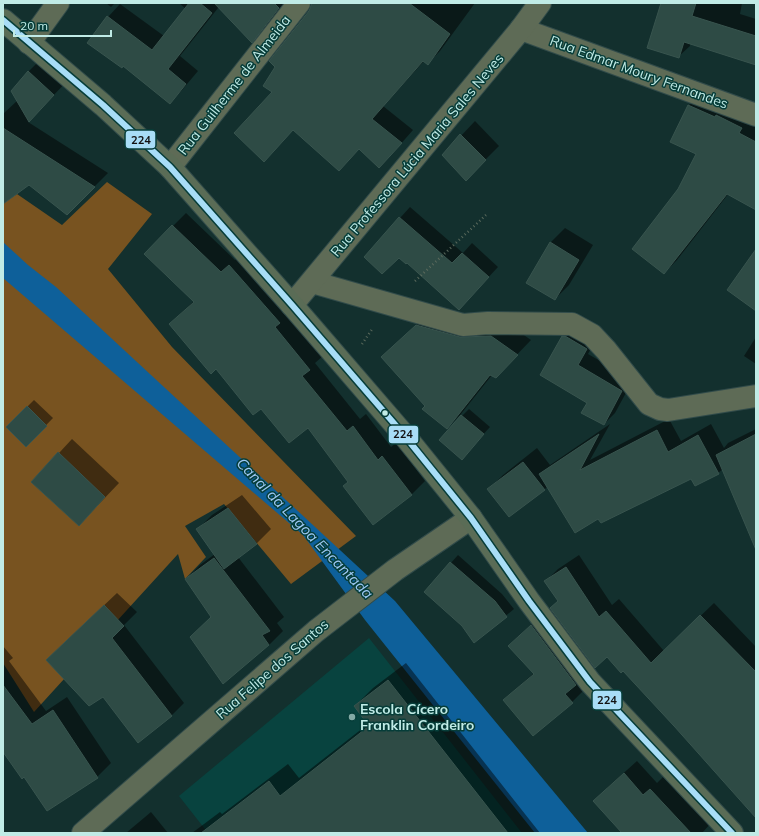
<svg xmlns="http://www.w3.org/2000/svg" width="759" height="836" viewBox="0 0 759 836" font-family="Mulish,sans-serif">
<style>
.built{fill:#08433f}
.forest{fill:#785320}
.water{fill:#0e609a}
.shadow{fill:#0007}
.building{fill:#2e4b45;stroke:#38544e}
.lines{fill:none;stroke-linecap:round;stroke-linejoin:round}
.minor-casing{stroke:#314b4a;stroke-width:24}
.secondary-casing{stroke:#314b4a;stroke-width:24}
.path{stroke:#5a695c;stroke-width:2.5;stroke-dasharray:1 3;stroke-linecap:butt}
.minor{stroke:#5e6b56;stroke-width:22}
.secondary{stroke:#5a6c56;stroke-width:22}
.bus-1-casing{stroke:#063d39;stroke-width:9}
.bus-1{stroke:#a8ddf7;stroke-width:6}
.bus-dot{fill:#c0ebe6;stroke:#063d39;stroke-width:1.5}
.poi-dot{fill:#83aaa6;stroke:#063d39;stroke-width:1.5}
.labels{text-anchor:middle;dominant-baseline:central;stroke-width:3;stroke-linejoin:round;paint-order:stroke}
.street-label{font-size:14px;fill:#c0ebe6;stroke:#063d39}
.poi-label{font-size:14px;font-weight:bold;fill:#c0ebe6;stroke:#063d39;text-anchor:start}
.water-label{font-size:15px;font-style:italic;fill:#9ec9f4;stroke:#063d39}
.line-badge{stroke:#063d39;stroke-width:1.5}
.pale-badge-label{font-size:11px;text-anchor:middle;font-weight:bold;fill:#111}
</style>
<rect width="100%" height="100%" fill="#13302e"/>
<polygon class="built" points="369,638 522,833 208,833 179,796"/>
<polygon class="forest" points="107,182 152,214 108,269 172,347 356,536 291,584 224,504 185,526 206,557 185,579 178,554 34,712 3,663 3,203 17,194 62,225"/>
<polygon class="water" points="3,242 28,265 56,287 395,601 588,833 535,833 365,620 303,535 3,278"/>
<g class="shadow">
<polygon points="106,3 115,3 111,7"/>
<polygon points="179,3 222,3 180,56 198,71 182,90 169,103 108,17 120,4 164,36 186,9"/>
<polygon points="226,3 285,3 266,27 252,41"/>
<polygon points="314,3 475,3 440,51 428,63 424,61 383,106 413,130 391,155 360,148 339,170 273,91"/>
<polygon points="662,3 742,3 740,14 756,19 756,64 690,43 690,46 678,57"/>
<polygon points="42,58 72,76 28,122 108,173 67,214 29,184 3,203 3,114 18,100 28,72"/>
<polygon points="702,92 756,122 756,199 729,193 677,260 664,273 679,189 697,153 672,141 689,105"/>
<polygon points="475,121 499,146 480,165 443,155"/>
<polygon points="410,207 463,253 472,243 498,267 459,309 407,262 399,256 400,218"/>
<polygon points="186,213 235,260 243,253 323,356 315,363 360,419 366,414 391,447 396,443 425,481 412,494 373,523 349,482 308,426 261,407 170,324 194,301 173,226"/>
<polygon points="565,228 593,245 569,285 555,299 527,282 551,242"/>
<polygon points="431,311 505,322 531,340 509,363 492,375 461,414 447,428 397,343"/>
<polygon points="574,326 597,338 588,354 633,380 615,413 604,424 588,402 563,337"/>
<polygon points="756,337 756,364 744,356"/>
<polygon points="34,400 53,418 26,446 7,427"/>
<polygon points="469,409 490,427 468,451 462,416"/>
<polygon points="669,419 681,441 711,424 724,448 728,443 756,429 756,509 723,469 718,473 696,485 692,477 599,517 548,486 544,490 489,489 503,475 537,448 550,465 610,424 590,460"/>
<polygon points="72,439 119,483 79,525 59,453"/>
<polygon points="242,495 271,529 257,543 238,557 284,617 277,623 283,631 269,645 212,616 186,579 200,565 215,554 198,529 212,515"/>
<polygon points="458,555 502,594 514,609 475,641 462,626 425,592"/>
<polygon points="579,555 612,605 619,599 664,651 714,603 756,647 756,818 675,725 559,601 546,581 558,569"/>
<polygon points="117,593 137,612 124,625 184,703 171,716 104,696 60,647"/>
<polygon points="543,614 587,672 577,683 583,691 572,702 504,700 534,673 520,635"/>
<polygon points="3,646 13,658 9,661 46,711 67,697 111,763 97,777 25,776 4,752 3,753"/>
<polygon points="406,663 540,833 192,833 220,812 222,814 288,764 299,778 368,724 355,706 373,688"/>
<polygon points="637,761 657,783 663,777 692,808 696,804 713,821 702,833 623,833 607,788"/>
<polygon points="151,812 168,833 126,833"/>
</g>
<g class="building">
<polygon points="189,3 200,3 212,13 168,69 186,84 170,104 123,66 122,68 87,43 107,16 152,50"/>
<polygon points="214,3 274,3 279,8 252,43"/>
<polygon points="312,3 409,3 450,34 428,65 423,61 372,119 402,143 379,168 359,149 339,171 293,130 264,162 234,133 272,92 263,86 275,67 269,61 309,11"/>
<polygon points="661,3 696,3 692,16 756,36 756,65 684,42 679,58 647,48"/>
<polygon points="28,71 54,95 29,122 11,91"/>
<polygon points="688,105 715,117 716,115 742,128 739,133 756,142 756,210 727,194 664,274 632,249 678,189 696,154 670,142"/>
<polygon points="3,128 95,187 67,215 29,185 3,204"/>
<polygon points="460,134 486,160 466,181 442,155"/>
<polygon points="399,217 452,263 462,253 489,277 459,310 407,263 406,264 399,258 382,274 364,257"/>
<polygon points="172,225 221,272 229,265 280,323 275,327 310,370 302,376 347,431 353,426 378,460 382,456 412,495 373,525 343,486 348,482 308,428 289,443 261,409 253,415 216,369 211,374 169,324 194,302 144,254"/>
<polygon points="550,242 579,260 555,300 526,283"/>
<polygon points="756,249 756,311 727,290"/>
<polygon points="416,325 460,337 491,336 518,355 496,378 490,375 447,429 422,409 425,406 381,357"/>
<polygon points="562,336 565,336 587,349 578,365 622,391 604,425 581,413 587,403 540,375"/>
<polygon points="27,406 47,426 26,447 6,427"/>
<polygon points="461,415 484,434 462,460 439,440"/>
<polygon points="657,430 668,452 698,435 719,474 695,486 691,479 601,523 598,519 575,533 539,474 599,434 580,470"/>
<polygon points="756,434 756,550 716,455"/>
<polygon points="58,452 105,497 79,526 31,482"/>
<polygon points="523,462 545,490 509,517 487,489"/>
<polygon points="228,508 257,544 224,569 196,529"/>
<polygon points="214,558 270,631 262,635 269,645 223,684 190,637 211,617 185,579"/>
<polygon points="450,562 495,601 507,617 474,643 462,626 424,592"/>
<polygon points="566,567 599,617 606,611 651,663 700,615 756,672 756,818 674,726 623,671 621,673 607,657 595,668 550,608 558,601 544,581"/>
<polygon points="104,605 124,626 112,638 172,716 138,743 103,697 89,706 46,660"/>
<polygon points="531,625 576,685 565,694 573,703 533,736 503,700 534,674 508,646"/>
<polygon points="388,680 508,833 201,833 269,781 280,796 369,726 354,706"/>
<polygon points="3,685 32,724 53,710 98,778 47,811 24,777 22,779 3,752"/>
<polygon points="624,773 643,795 650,789 691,833 622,833 593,801"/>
</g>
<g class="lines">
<defs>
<g id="minor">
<polyline points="521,29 756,115"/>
<polyline points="29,43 58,3"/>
<polyline points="170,167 299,3"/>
<polyline points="312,282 463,325 488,323 572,324 592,335 606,350 649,404 660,409 668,410 756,396"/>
<polyline points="292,305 521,29 540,3"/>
<polyline points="83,833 316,631 395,570 471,518"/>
</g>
<polyline id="secondary" points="3,20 103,105 170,167 292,305 404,435 471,518 529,601 590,682 732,833"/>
</defs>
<use href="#minor" class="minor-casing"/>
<use href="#secondary" class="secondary-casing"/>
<g class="path">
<polyline points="415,281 486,215"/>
<polyline points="362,344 373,328"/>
</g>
<use href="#minor" class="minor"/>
<use href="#secondary" class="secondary"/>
<defs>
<polyline id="bus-1" points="3,20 103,105 170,167 292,305 404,435 471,518 529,601 590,682 732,833"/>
</defs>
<use href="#bus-1" class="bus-1-casing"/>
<use href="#bus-1" class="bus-1"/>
</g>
<circle class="bus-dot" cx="385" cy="413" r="3.5"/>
<circle class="poi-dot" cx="352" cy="717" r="4"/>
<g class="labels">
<g class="street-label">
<text transform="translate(639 72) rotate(20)">Rua Edmar Moury Fernandes</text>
<text transform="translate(234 85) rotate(-52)">Rua Guilherme de Almeida</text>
<text transform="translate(417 155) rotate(-50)">Rua Professora Lúcia Maria Sales Neves</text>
<text transform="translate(272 669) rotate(-41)">Rua Felipe dos Santos</text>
</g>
<g class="poi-label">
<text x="360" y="709">Escola Cícero<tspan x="360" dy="16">Franklin Cordeiro</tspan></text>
</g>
<g class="water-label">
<text transform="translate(305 528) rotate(46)">Canal da Lagoa Encantada</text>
</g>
</g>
<g class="line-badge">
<rect x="125" y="130" width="31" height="19" rx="4" fill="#a8ddf7"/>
<rect x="388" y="425" width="31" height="19" rx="4" fill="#a8ddf7"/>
<rect x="592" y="690" width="30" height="20" rx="4" fill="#a8ddf7"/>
</g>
<g class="pale-badge-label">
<text x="141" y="144">224</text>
<text x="403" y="438">224</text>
<text x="607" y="704">224</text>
</g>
<rect width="759" height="836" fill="none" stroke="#c0ebe6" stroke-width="8"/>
<path d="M14 30v6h97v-6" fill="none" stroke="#c0ebe6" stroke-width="2"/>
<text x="20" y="30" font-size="12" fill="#c0ebe6" stroke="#063d39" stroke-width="3" paint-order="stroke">20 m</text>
</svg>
